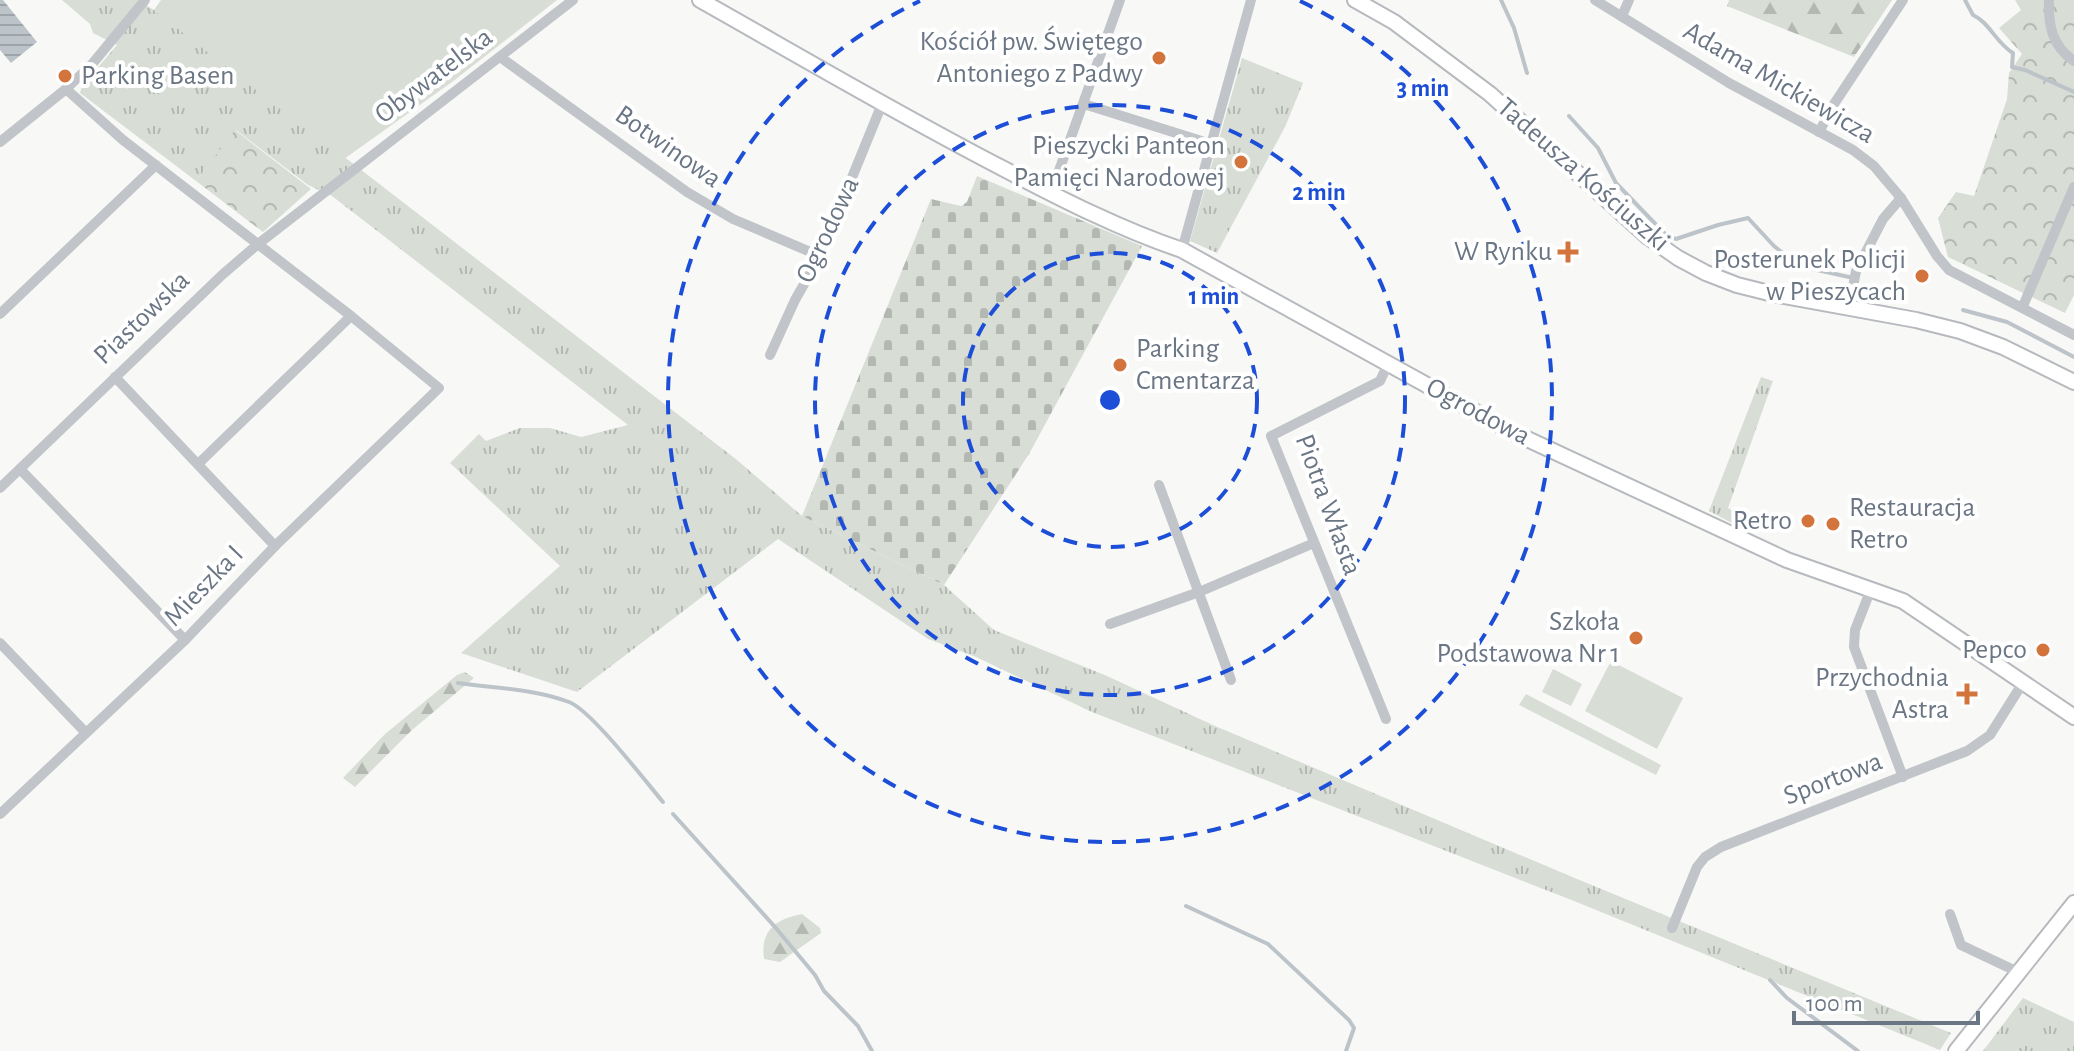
<svg xmlns="http://www.w3.org/2000/svg" width="2074" height="1051" viewBox="0 0 2074 1051" font-family="'Alegreya Sans',sans-serif">
<style>
.grass{fill:url(#grass-tufts)}
.forest{fill:url(#forest-firs)}
.cemetery{fill:url(#cemetery-stones)}
.park{fill:url(#park-crowns)}
.garden{fill:#d8ddd6}
.water{fill:url(#water-rules)}
.lines{fill:none;stroke-linecap:round;stroke-linejoin:round}
.stream{stroke:#bcc4ca;stroke-width:4}
.secondary-casing{stroke:#b6b9be;stroke-width:18}
.street{stroke:#c1c4c8;stroke-width:10}
.secondary{stroke:#fff;stroke-width:14}
.ring{fill:none;stroke:#1d4ed8;stroke-width:4;stroke-dasharray:14 10}
.poi-dot{fill:#d3743c;stroke:#fff;stroke-width:3}
.labels{text-anchor:middle;dominant-baseline:central;stroke-width:8;stroke-linejoin:round;paint-order:stroke}
.poi-label{font-size:28px;fill:#6b7685;stroke:#fff;text-anchor:end}
.street-label{font-size:28px;fill:#6b7685;stroke:#fff}
.centre{fill:#1d4ed8;stroke:#fff;stroke-width:4}
.ring-label{font-size:24px;text-anchor:middle;font-weight:bold;fill:#1d4ed8;stroke:#fff;stroke-width:8;stroke-linejoin:round;paint-order:stroke}
</style>
<defs>
<pattern id="grass-tufts" width="24" height="20" patternUnits="userSpaceOnUse" patternTransform="scale(2)"><rect width="24" height="20" fill="#d8ddd6"/><path d="M3 7l-1-3M5 7V3M7 7l1-3M15 17l-1-3M17 17v-4M19 17l1-3" fill="none" stroke="#b3b8b3"/></pattern>
<pattern id="forest-firs" width="22" height="20" patternUnits="userSpaceOnUse" patternTransform="scale(2)"><rect width="22" height="20" fill="#d8ddd6"/><path d="M5 1l3.5 6h-7zM16 11l3.5 6h-7z" fill="#b3b8b3"/></pattern>
<pattern id="cemetery-stones" width="16" height="16" patternUnits="userSpaceOnUse" patternTransform="scale(2)"><rect width="16" height="16" fill="#d8ddd6"/><path d="M2 7V4a2 2 0 0 1 4 0v3zM10 15v-3a2 2 0 0 1 4 0v3z" fill="#b3b8b3"/></pattern>
<pattern id="park-crowns" width="20" height="18" patternUnits="userSpaceOnUse" patternTransform="scale(2)"><rect width="20" height="18" fill="#d8ddd6"/><path d="M2 6a3 3 0 1 1 6 0M12 15a3 3 0 1 1 6 0" fill="none" stroke="#b3b8b3"/></pattern>
<pattern id="water-rules" width="6" height="5" patternUnits="userSpaceOnUse" patternTransform="scale(2)"><rect width="6" height="5" fill="#bcc4ca"/><path d="M0 2.5h6" fill="none" stroke="#9da4aa"/></pattern>
</defs>
<rect width="100%" height="100%" fill="#f8f9f7"/>
<g class="grass">
<polygon points="62,0 138,0 154,10 737,460 802,516 944,585 994,630 1107,676 1215,726 1577,879 1951,1033 1940,1050 1574,901 1092,712 976,657 928,639 778,539 577,692 461,653 560,566 450,463 479,434 486,441 520,428 550,428 581,437 628,425 332,196 308,185 236,130 196,181 80,93 82,86 117,45 93,33 90,24"/>
<polygon points="1242,58 1303,83 1285,127 1217,253 1190,241"/>
<polygon points="1761,377 1773,381 1728,508 1735,512 1732,523 1709,511"/>
<polygon points="2023,998 2074,1022 2074,1051 1983,1051"/>
</g>
<g class="forest">
<polygon points="1729,0 1892,0 1854,57 1727,6"/>
<polygon points="465,672 474,678 412,730 355,787 343,778 385,734 457,675"/>
<path d="M 802,914 L 820,928 L 821,933 L 780,962 L 764,959 C 760,931 775,919 802,914 Z"/>
</g>
<polygon class="cemetery" points="977,176 1142,246 1029,454 944,585 802,516 931,199 961,206 967,202"/>
<g class="park">
<polygon points="2015,0 2074,0 2074,295 2065,313 1948,257 1938,218 1956,192 1974,196 2007,99 2009,73 2022,54 1999,28 2021,10"/>
<polygon points="235,130 311,189 263,232 196,181"/>
</g>
<g class="garden">
<polygon points="161,0 557,0 452,82 344,159 154,10"/>
<polygon points="1611,661 1683,698 1657,749 1585,711"/>
<polygon points="1553,669 1582,684 1571,706 1542,692"/>
<polygon points="1526,694 1661,765 1656,775 1519,705"/>
</g>
<polygon class="water" points="0,0 3,0 37,42 11,63 0,50"/>
<g class="lines">
<g class="stream">
<polyline points="1501,0 1514,28 1527,73"/>
<path d="M 1965,0 L 1973,15 C 1990,23 1996,43 2013,53 L 2012,67 L 2025,70 L 2074,92"/>
<polyline points="1569,116 1598,148 1616,183 1665,234 1676,239 1718,225 1748,218 1774,246 1799,266 1849,277"/>
<polyline points="1963,310 2007,322 2074,357"/>
<path d="M 458,683 C 494,688 535,689 569,702 C 591,710 646,782 663,802"/>
<polyline points="673,814 775,927 815,975 824,991 858,1026 872,1051"/>
<polyline points="1186,906 1268,944 1349,1020 1354,1028 1346,1051"/>
<polyline points="1770,980 1787,998 1858,1051"/>
</g>
<defs>
<g id="secondary">
<path d="M 700,0 C 801,57 901,116 1004,169 C 1061,199 1120,229 1182,250 L 1510,431 L 1787,560 L 1903,601 L 2074,717"/>
<polyline points="1355,0 1394,22 1490,94 1648,237 1678,258 1706,273 1737,285 1773,294 1916,320 1960,331 2003,347 2074,382"/>
<polyline points="1956,1051 2074,903"/>
</g>
</defs>
<use href="#secondary" class="secondary-casing"/>
<g class="street">
<polyline points="1595,0 1729,83 1853,150 1874,166 1901,198 1937,256 1949,270 2074,335"/>
<path d="M 2049,0 C 2048,25 2052,46 2074,61"/>
<polyline points="1622,16 1629,0"/>
<polyline points="500,57 687,192 733,219 820,256"/>
<polyline points="1084,104 1211,144"/>
<polyline points="1819,132 1834,104 1903,0"/>
<polyline points="0,142 66,89 93,63 145,0"/>
<polyline points="1051,193 1120,0"/>
<polyline points="1182,250 1251,0"/>
<polyline points="2023,306 2074,187"/>
<polyline points="1849,308 1856,271 1883,219 1901,198"/>
<polyline points="0,314 156,165"/>
<polyline points="770,355 795,300 820,256 882,104"/>
<polyline points="115,377 275,546"/>
<polyline points="198,464 351,316"/>
<polyline points="20,469 185,640"/>
<polyline points="1159,485 1231,680"/>
<polyline points="0,488 222,275 258,244 573,0"/>
<polyline points="1871,589 1855,630 1854,647 1903,777"/>
<polyline points="1110,624 1199,592 1314,543"/>
<polyline points="0,643 86,733"/>
<polyline points="1386,719 1271,436 1380,381 1388,364"/>
<polyline points="0,814 185,640 275,546 439,388 351,316 123,140 66,89"/>
<polyline points="1950,914 1961,945 2018,972"/>
<polyline points="1672,928 1697,867 1705,857 1721,847 1967,751 1990,735 2024,681"/>
</g>
<use href="#secondary" class="secondary"/>
</g>
<g class="ring">
<circle cx="1110" cy="400" r="147"/>
<circle cx="1110" cy="400" r="295"/>
<path d="M1300 1A442 442 0 1 1 920 1"/>
</g>
<g class="poi-dot">
<circle cx="1159" cy="58" r="8"/>
<circle cx="65" cy="76" r="8"/>
<circle cx="1241" cy="162" r="8"/>
<path d="M1564 240h8v8h8v8h-8v8h-8v-8h-8v-8h8z"/>
<circle cx="1922" cy="276" r="8"/>
<circle cx="1120" cy="365" r="8"/>
<circle cx="1808" cy="521" r="8"/>
<circle cx="1833" cy="524" r="8"/>
<circle cx="1636" cy="638" r="8"/>
<circle cx="2043" cy="650" r="8"/>
<path d="M1963 682h8v8h8v8h-8v8h-8v-8h-8v-8h8z"/>
</g>
<g class="labels">
<g class="poi-label">
<text x="1143" y="42">Kościół pw. Świętego<tspan x="1143" dy="32">Antoniego z Padwy</tspan></text>
<text x="81" y="76" text-anchor="start">Parking Basen</text>
<text x="1225" y="146">Pieszycki Panteon<tspan x="1225" dy="32">Pamięci Narodowej</tspan></text>
<text x="1552" y="252">W Rynku</text>
<text x="1906" y="260">Posterunek Policji<tspan x="1906" dy="32">w Pieszycach</tspan></text>
<text x="1136" y="349" text-anchor="start">Parking<tspan x="1136" dy="32">Cmentarza</tspan></text>
<text x="1849" y="508" text-anchor="start">Restauracja<tspan x="1849" dy="32">Retro</tspan></text>
<text x="1792" y="521">Retro</text>
<text x="1620" y="622">Szkoła<tspan x="1620" dy="32">Podstawowa Nr 1</tspan></text>
<text x="2027" y="650">Pepco</text>
<text x="1949" y="678">Przychodnia<tspan x="1949" dy="32">Astra</tspan></text>
</g>
<g class="street-label">
<text transform="translate(434 76) rotate(-37)">Obywatelska</text>
<text transform="translate(1779 83) rotate(30)">Adama Mickiewicza</text>
<text transform="translate(668 147) rotate(35)">Botwinowa</text>
<text transform="translate(1583 175) rotate(41)">Tadeusza Kościuszki</text>
<text transform="translate(828 230) rotate(-65)">Ogrodowa</text>
<text transform="translate(142 318) rotate(-44)">Piastowska</text>
<text transform="translate(1478 412) rotate(28)">Ogrodowa</text>
<text transform="translate(1328 505) rotate(70)">Piotra Własta</text>
<text transform="translate(204 586) rotate(-46)">Mieszka I</text>
<text transform="translate(1833 779) rotate(-21)">Sportowa</text>
</g>
</g>
<circle cx="1110" cy="400" r="12" class="centre"/>
<g class="ring-label">
<text x="1423" y="96">3 min</text>
<text x="1319" y="200">2 min</text>
<text x="1214" y="304">1 min</text>
</g>
<path d="M1794 1011v12h184v-12" fill="none" stroke="#6b7685" stroke-width="4"/>
<text x="1806" y="1011" font-size="24" fill="#6b7685" stroke="#ffffff" stroke-width="6" paint-order="stroke">100 m</text>
</svg>
